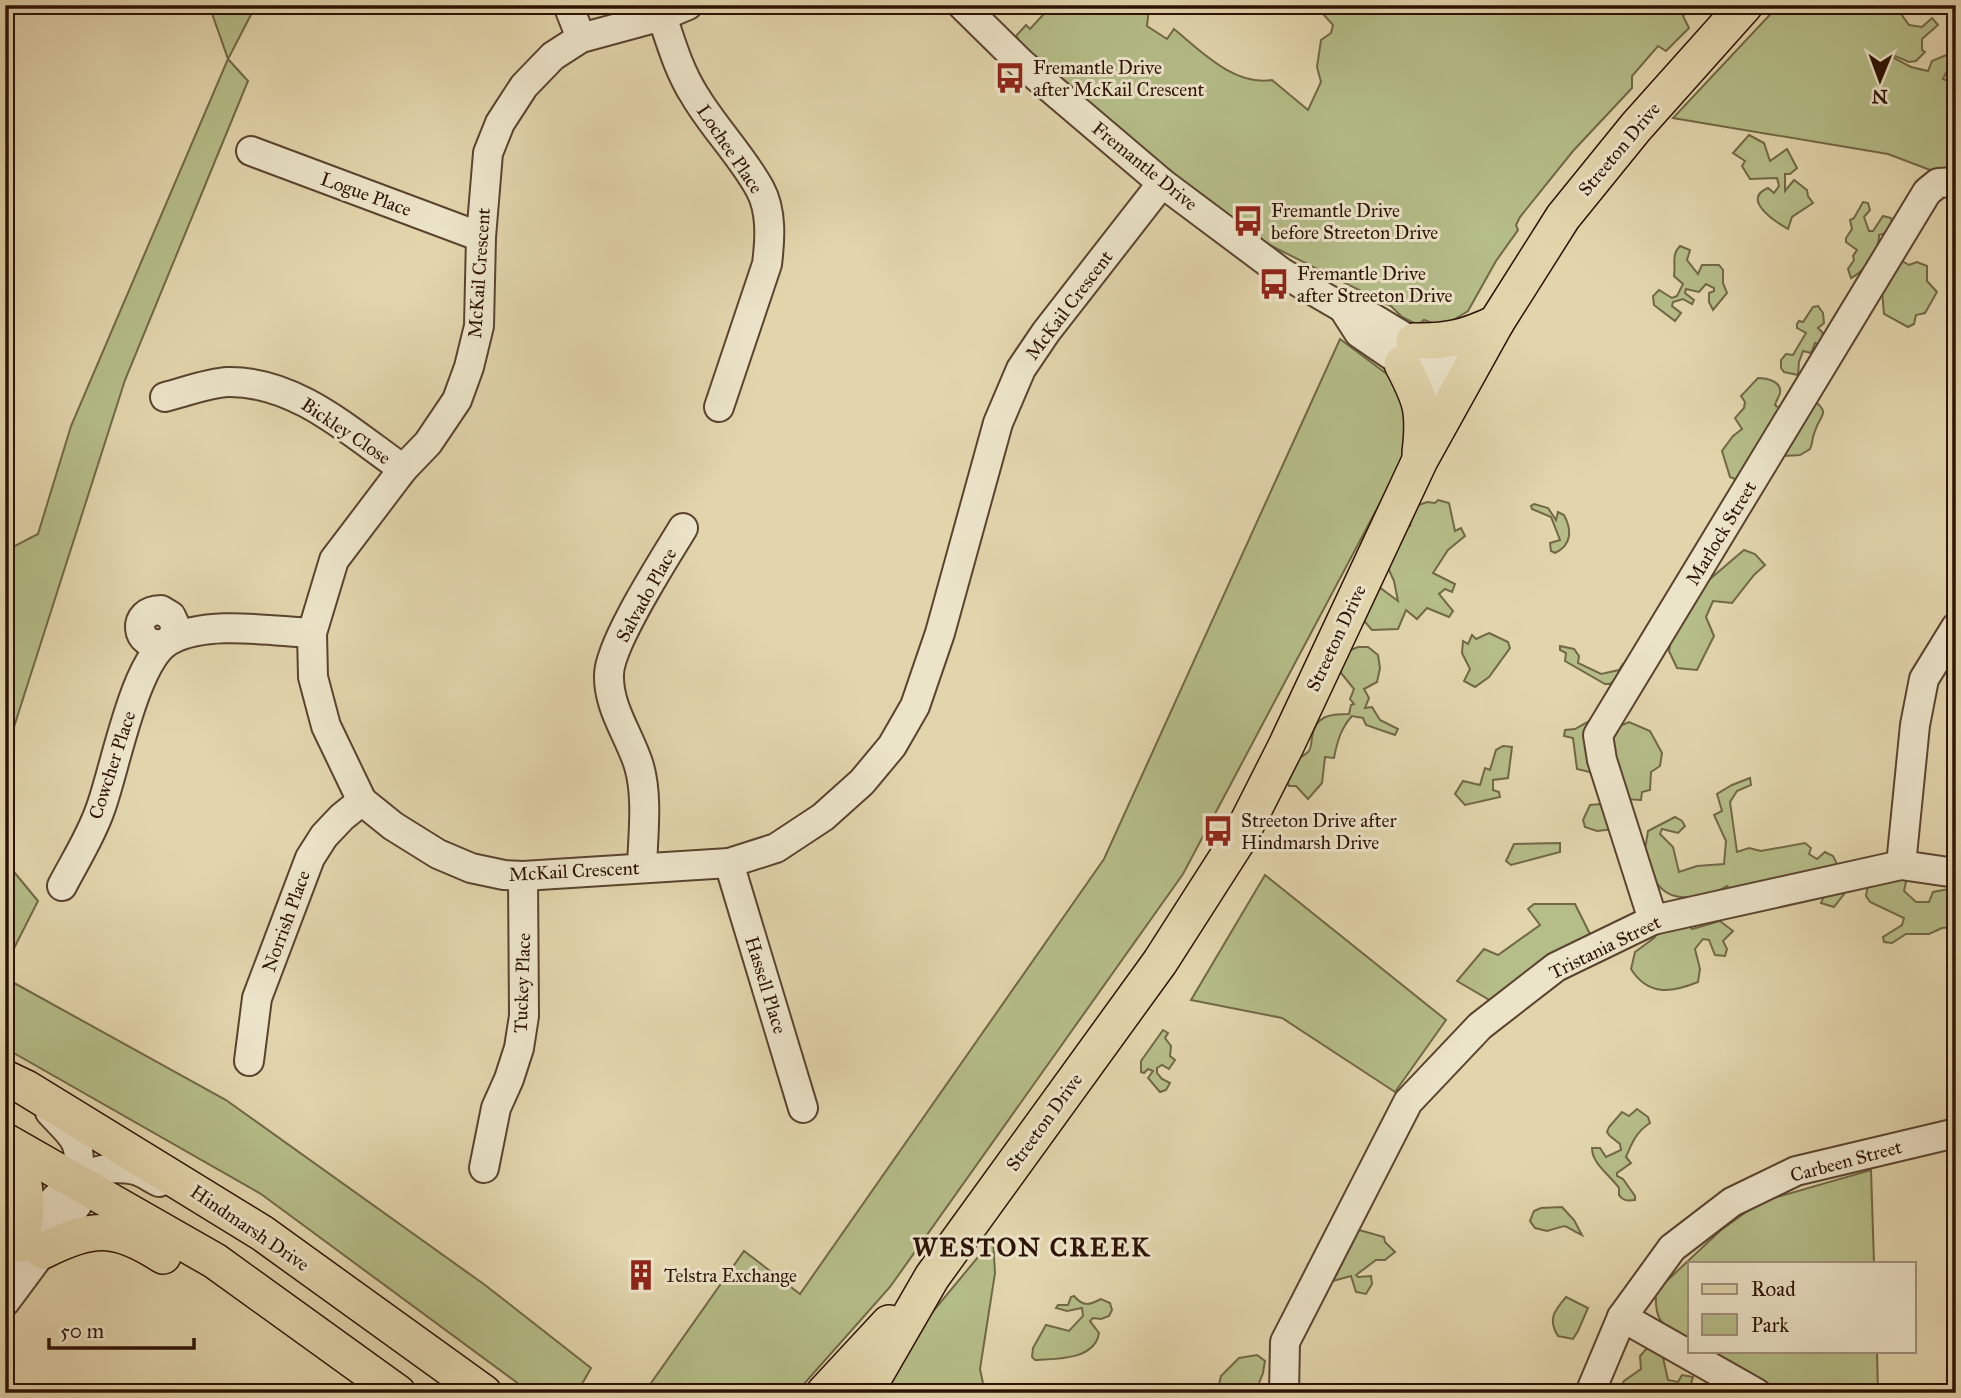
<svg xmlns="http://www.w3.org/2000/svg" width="1961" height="1398" viewBox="0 0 1961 1398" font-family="'IM FELL Great Primer',serif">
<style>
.green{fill:#b5bd88;stroke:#716846;stroke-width:2}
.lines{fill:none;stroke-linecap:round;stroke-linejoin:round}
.minor-casing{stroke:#5a432f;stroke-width:32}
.major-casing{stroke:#2d1205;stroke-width:38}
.minor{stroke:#ece4c9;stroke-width:28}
.major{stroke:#e2d5ac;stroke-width:35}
.labels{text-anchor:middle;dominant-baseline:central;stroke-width:6;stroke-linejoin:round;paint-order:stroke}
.poi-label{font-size:19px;fill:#2d1205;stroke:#ece4c9;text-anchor:start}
.street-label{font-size:19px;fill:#2d1205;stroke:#ece4c9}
.district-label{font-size:26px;font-weight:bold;letter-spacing:2px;fill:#2d1205;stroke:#ece4c9}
</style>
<rect width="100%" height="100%" fill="#e2d5ac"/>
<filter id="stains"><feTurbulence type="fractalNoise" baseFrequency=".00286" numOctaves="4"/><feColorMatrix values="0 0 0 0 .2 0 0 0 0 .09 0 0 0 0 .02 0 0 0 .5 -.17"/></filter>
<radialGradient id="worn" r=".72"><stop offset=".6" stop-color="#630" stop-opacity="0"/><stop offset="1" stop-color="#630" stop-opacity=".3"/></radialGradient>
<g class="green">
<polygon points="209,5 256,5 228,59 248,81 125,380 5,755 5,606 8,594 5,592 5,551 38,534 71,426 228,59"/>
<path d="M 1052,5 L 1146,5 L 1149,8 L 1147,26 L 1167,39 L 1174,29 C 1201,51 1234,86 1272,80 L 1308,110 L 1321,82 L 1317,67 L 1321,40 L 1331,33 L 1333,25 L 1323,14 L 1335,5 L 1692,5 L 1683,16 L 1689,28 L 1666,51 L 1658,46 L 1632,76 L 1632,88 L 1573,151 L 1520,217 L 1516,225 L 1518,230 L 1496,261 L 1468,311 L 1442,327 L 1424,320 L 1418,325 L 1402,317 L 1391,306 L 1232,226 L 1011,50 L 1019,41 L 1016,36 L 1026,25 L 1030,29 Z"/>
<polygon points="1779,5 1865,5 1864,9 1901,14 1909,25 1922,27 1932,18 1938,25 1922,39 1922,50 1925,52 1916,61 1909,62 1893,55 1890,56 1911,67 1928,71 1932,61 1956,51 1956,71 1946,73 1943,79 1956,84 1956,174 1938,173 1888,154 1673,118"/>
<path d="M 1749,135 L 1764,143 L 1770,161 L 1787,149 L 1797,168 L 1790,174 L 1785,174 L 1785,191 L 1794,180 L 1807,190 L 1808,196 L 1813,203 L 1792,217 L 1788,229 C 1774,221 1741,199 1768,188 L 1774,193 L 1779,186 L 1777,178 L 1750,179 L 1742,166 L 1745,161 L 1733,153 Z"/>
<path d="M 1863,202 L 1868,203 L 1870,210 L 1864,217 L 1869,231 L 1873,231 L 1883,216 L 1891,218 L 1893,226 L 1890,232 L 1879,235 C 1880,250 1864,272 1851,278 L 1848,269 L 1854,260 L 1853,256 L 1857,250 L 1846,242 L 1846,238 L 1852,229 L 1850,220 L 1854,218 Z"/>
<path d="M 1680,246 L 1690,250 L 1687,260 L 1698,274 L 1702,265 L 1719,265 L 1723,270 L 1723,283 L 1727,293 L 1713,310 L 1709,302 L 1709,293 L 1714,291 L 1714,288 L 1706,284 L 1699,292 L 1686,289 L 1685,293 L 1694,300 L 1692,304 L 1683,299 L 1673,302 L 1672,306 L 1681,313 L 1675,321 L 1654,305 L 1653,296 L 1659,290 L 1672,298 L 1677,296 L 1683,284 L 1674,276 C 1676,263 1671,255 1680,246 Z"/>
<polygon points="1902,261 1909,265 1917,262 1927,266 1927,281 1937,292 1925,313 1916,315 1914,324 1908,327 1884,314 1882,291 1899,262"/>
<polygon points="1818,306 1823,313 1824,323 1818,328 1823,333 1820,345 1815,343 1811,353 1803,351 1799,362 1798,375 1784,372 1781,368 1781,360 1786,354 1793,355 1806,333 1797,328 1797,324 1799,321 1803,322 1813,307"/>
<polygon points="1340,339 1431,407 1183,874 890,1287 796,1393 644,1393 744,1251 800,1294 1104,859"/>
<path d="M 1758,378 C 1766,378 1782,381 1780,393 C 1779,397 1776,401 1775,405 L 1782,410 L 1814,400 C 1831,415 1820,414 1815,431 C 1812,437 1813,443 1810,449 L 1800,455 L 1784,456 L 1773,444 L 1740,481 L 1730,477 L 1722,451 L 1733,436 L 1742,429 L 1735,418 L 1744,408 L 1745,402 L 1741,396 Z"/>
<polygon points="1438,500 1449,503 1455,531 1461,528 1465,536 1448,550 1433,573 1455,584 1452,592 1445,589 1439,594 1453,611 1449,617 1427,608 1417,619 1406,610 1398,629 1372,630 1358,614 1379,587 1398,601 1394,581 1384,559 1398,530 1410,526 1413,507 1427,502 1435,503"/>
<path d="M 1534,504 L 1548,508 L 1556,520 L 1558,512 L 1564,515 C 1572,530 1572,545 1555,553 L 1551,551 L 1550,543 L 1560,540 L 1551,517 L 1532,509 L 1531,506 Z"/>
<polygon points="1744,550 1755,554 1765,565 1754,575 1732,603 1713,601 1706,617 1714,636 1697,670 1677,668 1669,651 1672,633 1703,585"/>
<polygon points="1489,633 1508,642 1510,648 1489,677 1475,687 1464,681 1470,669 1462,653 1463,641 1468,644 1472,635 1476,639"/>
<polygon points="1560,646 1574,649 1579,656 1578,663 1601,674 1619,670 1623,664 1627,663 1629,669 1610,684 1605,684 1565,661 1566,653 1560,650"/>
<path d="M 1358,647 L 1368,647 L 1378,655 L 1380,668 L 1377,682 L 1364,689 L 1369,698 L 1365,708 L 1372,707 L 1380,720 L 1398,729 L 1395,735 L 1366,725 L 1363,718 L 1352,716 C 1341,728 1337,742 1334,758 L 1325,757 L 1322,783 L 1308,799 L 1296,786 L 1289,786 L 1283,773 C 1291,758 1297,762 1308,752 C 1312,748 1311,742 1312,737 C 1315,715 1331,714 1349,714 L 1351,705 L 1354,704 L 1350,699 L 1354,689 L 1341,673 L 1339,667 L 1348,651 Z"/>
<polygon points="1593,719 1610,730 1629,722 1650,731 1662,753 1660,766 1651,772 1650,790 1642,792 1641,800 1625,799 1615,829 1597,831 1585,827 1583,820 1590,805 1601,804 1608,807 1594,773 1577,769 1573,738 1564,736 1565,730 1575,729"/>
<polygon points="1503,746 1512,747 1508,778 1493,780 1493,790 1499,792 1500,797 1465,805 1455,794 1463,781 1480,785 1485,768 1490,770 1496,750"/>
<path d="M 1750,778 L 1751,785 L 1737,791 L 1730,802 L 1737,852 L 1749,848 L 1761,851 L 1805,843 L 1811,848 L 1809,854 L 1817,859 L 1825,852 L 1833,856 L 1839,868 L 1834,872 L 1844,894 L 1834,907 L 1821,903 L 1829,884 L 1765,884 L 1754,882 L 1748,891 L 1735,894 L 1727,886 L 1718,891 L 1718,896 L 1696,906 L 1686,897 C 1663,899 1654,880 1643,862 L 1648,831 L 1675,817 L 1682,821 L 1685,826 L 1678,833 L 1662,829 L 1660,834 L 1673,847 L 1679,872 L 1697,866 L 1724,864 L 1726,841 L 1714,815 L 1722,811 L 1717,794 L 1732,785 Z"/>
<polygon points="1560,843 1560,852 1511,865 1506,861 1514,844"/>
<polygon points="5,861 38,901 5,966"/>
<polygon points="1265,875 1446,1020 1395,1092 1282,1018 1191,1000"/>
<polygon points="1907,877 1904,891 1916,902 1929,902 1933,892 1949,889 1956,890 1956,923 1952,927 1942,928 1929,934 1906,934 1892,943 1884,942 1883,937 1902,925 1904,918 1870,902 1866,896 1868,884"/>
<polygon points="1534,904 1575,904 1592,938 1493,1002 1457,981 1484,949 1498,955 1540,925 1528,909"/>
<path d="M 1683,918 L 1692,929 L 1720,921 L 1733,931 L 1723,941 L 1727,949 L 1725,956 L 1715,955 L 1709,940 L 1703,939 L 1695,949 L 1700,969 L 1698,982 C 1671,993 1648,996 1631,969 L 1635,952 L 1654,938 L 1665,923 Z"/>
<polygon points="5,978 226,1100 485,1285 591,1368 577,1393 531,1393 261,1194 5,1048"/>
<polygon points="1163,1030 1168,1033 1165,1038 1171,1046 1170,1056 1175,1060 1169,1069 1162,1065 1157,1068 1157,1073 1162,1079 1170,1083 1166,1090 1160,1092 1148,1078 1153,1071 1148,1069 1144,1073 1141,1072 1141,1061"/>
<path d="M 1637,1109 L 1648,1117 L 1650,1123 C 1636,1132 1632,1143 1626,1157 L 1631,1163 L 1617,1173 L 1617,1176 L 1623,1179 L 1635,1196 L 1635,1200 C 1628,1201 1623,1201 1619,1195 L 1619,1188 C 1610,1175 1592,1164 1592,1148 L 1600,1148 L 1606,1157 L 1621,1150 L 1620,1144 L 1610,1136 L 1607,1132 L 1609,1127 L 1622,1112 L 1629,1116 Z"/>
<path d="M 1871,1170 L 1874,1263 L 1690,1263 L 1690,1340 C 1663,1325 1654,1324 1656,1291 L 1721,1230 L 1760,1202 Z"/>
<path d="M 1562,1207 L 1574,1220 L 1582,1235 C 1558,1224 1573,1224 1547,1231 L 1535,1228 L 1530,1221 L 1534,1211 L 1541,1208 Z"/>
<polygon points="1359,1230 1384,1237 1385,1242 1395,1252 1385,1260 1376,1260 1356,1275 1358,1277 1371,1276 1372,1284 1366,1294 1356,1292 1351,1276 1333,1281"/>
<polygon points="993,1239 995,1273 980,1369 985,1393 883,1393 925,1321"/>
<path d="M 1074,1296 C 1083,1307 1090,1305 1101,1299 L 1110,1303 L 1112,1310 L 1109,1316 L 1101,1319 L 1093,1318 L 1090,1321 L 1099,1333 C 1095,1360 1056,1359 1035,1360 L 1032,1357 L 1033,1348 L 1046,1325 L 1069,1331 L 1083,1316 L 1082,1308 L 1067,1311 L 1056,1308 L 1058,1305 L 1068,1305 L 1071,1297 Z"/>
<path d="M 1566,1297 L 1588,1308 L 1578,1331 L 1573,1339 L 1558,1336 C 1547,1319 1555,1310 1566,1297 Z"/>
<polygon points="1648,1347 1662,1353 1668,1380 1678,1382 1682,1375 1693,1377 1688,1393 1676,1393 1675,1390 1663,1393 1662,1391 1666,1389 1665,1386 1654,1386 1642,1393 1617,1393 1624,1381 1641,1369 1640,1356"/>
<polygon points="1709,1351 1877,1351 1878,1393 1786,1393"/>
<polygon points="1257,1355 1265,1361 1263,1373 1255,1393 1217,1393 1221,1376 1239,1358"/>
</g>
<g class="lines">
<defs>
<g id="minor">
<polyline points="568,5 581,38"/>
<polyline points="688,5 662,16 581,38 553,56 524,86 500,123 488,153 481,237 479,326 469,367 457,400 428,443 403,469 334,560 312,633 313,677 326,726 362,801 393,826 438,854 471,868 504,875 523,876 729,863 776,848 823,817 862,782 892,746 915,706 940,633 998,423 1021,369 1046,332 1162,183"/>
<polyline points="962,5 1022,64 1162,183 1281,272 1343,308 1371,317 1467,375"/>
<path d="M 662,16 C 671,43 679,71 695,96 C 714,128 742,156 760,189 C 772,211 770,240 767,264 L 719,407"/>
<polyline points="251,151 481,237"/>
<polyline points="1343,308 1359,333 1454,398"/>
<path d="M 165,397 C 185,392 208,383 228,382 C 296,381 350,432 403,469"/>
<path d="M 164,644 C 134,648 131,610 161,610 L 171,616 L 176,627 L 172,639"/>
<polyline points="729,863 803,1108"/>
<polyline points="1901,865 1915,725 1924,679 1956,627"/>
<path d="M 642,867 C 643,835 648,797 639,766 C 630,736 608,708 609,675 C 609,644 665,558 683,528"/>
<path d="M 62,886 C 75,861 91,836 100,810 C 115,771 134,659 170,640 C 208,620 270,631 312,633"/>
<polyline points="1653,920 1602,760 1598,735 1927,192 1938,183 1956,182"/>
<polyline points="249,1061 257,998 310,858 324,836 342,817 362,801"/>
<polyline points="484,1168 496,1108 509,1079 519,1048 524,1016 523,876"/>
<path d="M 5,1267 C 34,1223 72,1156 135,1170 C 143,1172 151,1178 159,1182"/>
<path d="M 5,1302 L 77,1205 C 80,1194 77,1186 78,1176 C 82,1139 74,1138 50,1112"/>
<polyline points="1622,1317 1756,1393"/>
<polyline points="1284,1393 1285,1342 1408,1102 1480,1026 1556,967 1653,920 1901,865 1956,873"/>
<polyline points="1590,1393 1622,1317 1672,1248 1732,1202 1796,1171 1956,1133"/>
</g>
<g id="major">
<path d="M 1414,341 C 1448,342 1466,337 1496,323"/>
<path d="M 1402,364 C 1421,400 1425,411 1420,453"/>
<polyline points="5,1078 26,1088 262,1233 484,1393"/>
<polyline points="5,1141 215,1261 398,1393"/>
<path d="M 5,1149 C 31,1176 28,1211 21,1244"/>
<path d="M 43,1251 C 92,1226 116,1225 163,1256"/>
<polyline points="824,1393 889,1323"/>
<polyline points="865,1393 932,1277 1160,962 1240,837 1286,746 1420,460 1496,323 1563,217 1636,127 1745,5"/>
</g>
</defs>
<use href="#minor" class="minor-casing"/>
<use href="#major" class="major-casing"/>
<use href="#minor" class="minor"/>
<use href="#major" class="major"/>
</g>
<defs>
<symbol id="bus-bare" viewBox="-9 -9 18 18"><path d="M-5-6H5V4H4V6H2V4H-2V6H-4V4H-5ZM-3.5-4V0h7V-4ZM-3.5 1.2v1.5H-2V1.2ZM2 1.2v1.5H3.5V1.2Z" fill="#8f2418" stroke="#ece4c9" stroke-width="2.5" paint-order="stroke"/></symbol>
<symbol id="building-bare" viewBox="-9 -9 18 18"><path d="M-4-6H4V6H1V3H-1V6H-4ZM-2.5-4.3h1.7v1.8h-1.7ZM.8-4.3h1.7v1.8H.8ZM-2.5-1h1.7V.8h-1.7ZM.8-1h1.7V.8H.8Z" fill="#8f2418" stroke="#ece4c9" stroke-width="2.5" paint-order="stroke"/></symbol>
</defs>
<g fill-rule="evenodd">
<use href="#bus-bare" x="988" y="56" width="44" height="44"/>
<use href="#bus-bare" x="1226" y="199" width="44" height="44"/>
<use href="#bus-bare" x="1252" y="262" width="44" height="44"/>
<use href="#bus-bare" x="1196" y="809" width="44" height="44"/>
<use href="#building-bare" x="619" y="1253" width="44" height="44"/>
</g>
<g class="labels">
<g class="poi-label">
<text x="1033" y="67">Fremantle Drive<tspan x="1033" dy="22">after McKail Crescent</tspan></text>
<text x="1271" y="210">Fremantle Drive<tspan x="1271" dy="22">before Streeton Drive</tspan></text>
<text x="1297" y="273">Fremantle Drive<tspan x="1297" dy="22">after Streeton Drive</tspan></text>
<text x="1241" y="820">Streeton Drive after<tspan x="1241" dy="22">Hindmarsh Drive</tspan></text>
<text x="664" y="1275">Telstra Exchange</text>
</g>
<g class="street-label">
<text transform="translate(730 149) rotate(56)">Lochee Place</text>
<text transform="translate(1619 149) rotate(-50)">Streeton Drive</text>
<text transform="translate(1145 166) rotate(39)">Fremantle Drive</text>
<text transform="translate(366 194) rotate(20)">Logue Place</text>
<text transform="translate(479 273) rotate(-86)">McKail Crescent</text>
<text transform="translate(1069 305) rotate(-53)">McKail Crescent</text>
<text transform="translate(346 431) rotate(34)">Bickley Close</text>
<text transform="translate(1721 533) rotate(-59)">Marlock Street</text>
<text transform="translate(646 595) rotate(-61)">Salvado Place</text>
<text transform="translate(1336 638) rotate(-65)">Streeton Drive</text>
<text transform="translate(112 765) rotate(-72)">Cowcher Place</text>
<text transform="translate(574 871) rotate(-3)">McKail Crescent</text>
<text transform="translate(286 921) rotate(-70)">Norrish Place</text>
<text transform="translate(1605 947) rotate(-26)">Tristania Street</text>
<text transform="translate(522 983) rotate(-88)">Tuckey Place</text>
<text transform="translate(766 985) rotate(73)">Hassell Place</text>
<text transform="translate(1044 1122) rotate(-54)">Streeton Drive</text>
<text transform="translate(1846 1161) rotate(-15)">Carbeen Street</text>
<text transform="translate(250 1228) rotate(34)">Hindmarsh Drive</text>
</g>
<g class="district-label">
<text x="1032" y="1247">WESTON CREEK</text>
</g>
</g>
<rect width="1961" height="1398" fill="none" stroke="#e2d5ac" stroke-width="28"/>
<rect x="7" y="7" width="1947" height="1384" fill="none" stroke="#2d1205" stroke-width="3.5"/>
<rect x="14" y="14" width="1933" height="1370" fill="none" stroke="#2d1205" stroke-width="2"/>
<rect x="1688" y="1262" width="228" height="91" fill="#ece4c9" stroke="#a0907b" stroke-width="2"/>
<rect x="1702" y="1284" width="35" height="10" fill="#e2d5ac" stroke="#a0907b" stroke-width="2"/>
<text x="1751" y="1296" font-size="21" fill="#2d1205">Road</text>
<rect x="1702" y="1314" width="35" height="21" fill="#b5bd88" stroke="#a0907b" stroke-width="2"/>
<text x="1751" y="1332" font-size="21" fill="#2d1205">Park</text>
<g transform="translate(1880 80) rotate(181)" stroke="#ece4c9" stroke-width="5" paint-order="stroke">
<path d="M0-5L12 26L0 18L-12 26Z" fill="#2d1205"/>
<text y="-10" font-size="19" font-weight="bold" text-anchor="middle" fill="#2d1205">N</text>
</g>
<path d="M49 1338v10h145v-10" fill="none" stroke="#2d1205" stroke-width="3.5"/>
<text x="60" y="1338" font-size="21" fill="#2d1205" stroke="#ece4c9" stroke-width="5" paint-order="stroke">50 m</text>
<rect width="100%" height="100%" filter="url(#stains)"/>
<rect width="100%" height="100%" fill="url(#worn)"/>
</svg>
